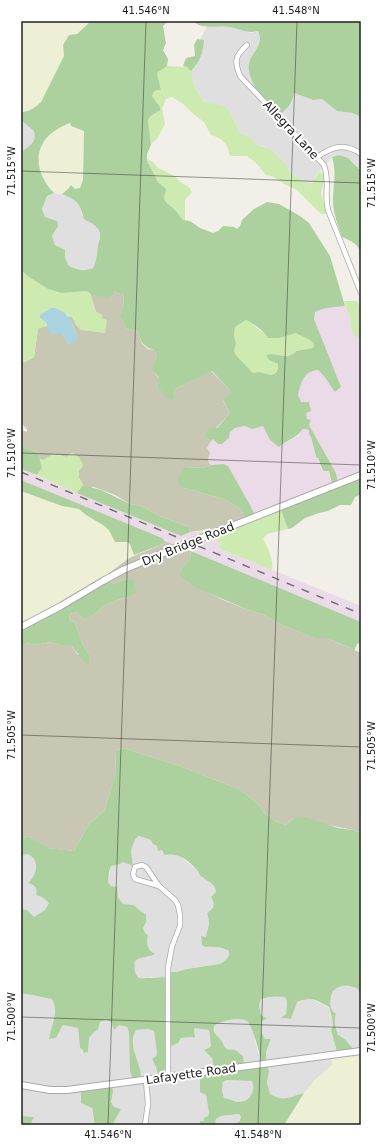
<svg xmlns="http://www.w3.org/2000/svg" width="382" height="1146" viewBox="0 0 382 1146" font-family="'DejaVu Sans',sans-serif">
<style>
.residential{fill:#e0dfdf}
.industrial{fill:#ebdbe8}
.construction{fill:#c7c7b4}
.farmland{fill:#eef0d5}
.grass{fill:#cdebb0}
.forest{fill:#add19e;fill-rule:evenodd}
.water{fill:#aad3df}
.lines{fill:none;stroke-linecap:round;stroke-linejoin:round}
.minor-casing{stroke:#a9a9a9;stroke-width:6}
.tertiary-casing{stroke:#a9a9a9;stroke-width:8}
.minor{stroke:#fff;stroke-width:4.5}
.tertiary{stroke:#fff;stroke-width:6}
.rail{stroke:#707070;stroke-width:1.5;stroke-dasharray:8 8;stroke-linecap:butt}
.tertiary-bridge-casing{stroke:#a9a9a9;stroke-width:8;stroke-linecap:butt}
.tertiary-bridge{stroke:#fff;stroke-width:6}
.ticks{fill:none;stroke:#222;stroke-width:1;stroke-opacity:0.45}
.labels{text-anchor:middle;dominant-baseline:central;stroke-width:4;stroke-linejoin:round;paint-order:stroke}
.street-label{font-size:12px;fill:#222;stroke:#fff}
.neatline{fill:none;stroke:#222;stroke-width:1.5}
.ticks-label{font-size:10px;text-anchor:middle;fill:#222}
</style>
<rect width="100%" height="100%" fill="#f2efe9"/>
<g class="residential">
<polygon points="207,26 229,26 251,33 258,31 260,35 260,43 254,52 258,90 282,113 287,109 293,100 294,93 313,100 322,99 337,111 354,113 361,117 361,169 359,169 353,162 339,155 332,157 318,173 310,185 301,182 297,177 289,172 265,147 257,145 251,138 240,133 230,112 212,103 204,101 195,87 191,77 191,71 196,66 204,41 200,40"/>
<polygon points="21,120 35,131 35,136 32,145 21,152"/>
<polygon points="54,193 63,194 78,202 84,219 93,223 97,228 100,236 98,245 98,253 96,263 93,268 86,271 76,269 68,265 65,257 65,250 55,246 52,236 56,228 45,217 42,209 47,196"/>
<polygon points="139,836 151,840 166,854 175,854 181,857 197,870 203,879 211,883 216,887 216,892 211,897 214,906 213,909 207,913 209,921 209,929 206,936 206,937 201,936 202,945 205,947 212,946 225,949 229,951 229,955 226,960 220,964 187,969 176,972 166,972 166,977 151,977 146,979 139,978 136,975 134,968 135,961 139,958 150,957 152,952 147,945 146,941 148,935 145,933 143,928 146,922 134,905 123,904 118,896 118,893 108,882 111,866 114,864 120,864 122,862 133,866 131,851 135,839"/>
<polygon points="28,854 34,859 36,863 36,871 31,880 37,888 36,895 42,897 49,903 45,910 34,918 27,910 21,909 21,855"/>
<polygon points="343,985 349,985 358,989 361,997 361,1051 354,1052 344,1038 338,1035 335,1025 333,1012 330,1002 333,991 337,988"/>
<polygon points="21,993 52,999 54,1003 54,1016 50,1039 58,1035 63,1025 78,1028 80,1048 83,1050 88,1051 89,1038 95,1031 98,1030 100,1022 106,1020 111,1022 116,1026 119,1025 127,1027 129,1033 131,1072 133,1080 140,1069 132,1047 134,1034 136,1030 148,1029 154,1031 157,1053 156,1056 152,1060 156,1067 158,1076 167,1048 181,1038 192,1037 195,1028 209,1030 211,1046 209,1048 205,1050 212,1058 214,1069 198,1072 200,1081 200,1091 206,1095 209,1113 208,1116 204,1121 200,1122 200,1125 113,1125 113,1124 118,1115 111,1102 113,1092 85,1103 92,1108 94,1115 93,1119 95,1125 32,1125 31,1123 34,1117 21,1116"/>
<polygon points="278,996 285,997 287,1002 286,1014 282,1018 290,1019 297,1002 307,999 312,999 329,1008 332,1017 333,1026 331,1030 336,1048 337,1054 332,1065 315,1080 305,1093 302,1093 293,1097 282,1099 277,1098 270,1094 267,1083 269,1071 266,1062 266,1052 271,1039 265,1039 262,1034 261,1024 263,1020 268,1019 261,1015 259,1005 261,999 265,997"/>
<polygon points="234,1019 243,1019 248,1022 251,1026 258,1052 261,1057 261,1063 245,1066 235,1050 229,1050 225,1047 217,1038 214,1029 215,1024 218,1022"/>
<polygon points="227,1080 252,1081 254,1086 252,1095 248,1099 240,1102 224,1098 222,1090 223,1082"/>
<polygon points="239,1114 242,1117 240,1121 234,1125 218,1125 215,1123 216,1119 221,1116"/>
</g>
<g class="industrial">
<polygon points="345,306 350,316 350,329 353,334 359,338 361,341 361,474 338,482 336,473 309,425 308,420 307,420 306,413 309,402 300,402 298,395 302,381 306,375 312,371 318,370 323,374 329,381 333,390 318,329 314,319 315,312 324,307 331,307 335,308"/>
<polygon points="263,425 270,440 282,444 299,436 303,429 306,429 309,430 316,457 318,458 322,471 328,471 332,484 255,516 224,464 210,465 208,460 210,453 207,448 211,440 213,439 218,444 235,428 246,426 256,428"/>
<polygon points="21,469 181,536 190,532 197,532 222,543 218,548 361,606 361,622 21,480"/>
</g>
<g class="construction">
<polygon points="114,292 124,295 123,308 121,315 126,328 138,332 142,344 148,349 154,350 157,355 153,369 155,374 174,397 175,389 211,371 228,388 231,393 223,401 230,413 216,428 206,437 211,441 207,448 210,453 208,460 210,465 203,468 185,467 184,488 224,499 241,509 245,520 227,527 190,532 189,527 159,516 142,506 130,504 115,495 94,487 88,487 83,485 79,478 79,470 83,466 72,453 67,457 58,455 43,460 39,459 38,454 21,444 21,430 27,432 27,429 21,423 21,362 25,362 34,357 38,328 46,326 54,334 62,334 69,344 76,334 73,325 67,316 72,317 77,326 102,318 102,315 96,312 90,293"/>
<polygon points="165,541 191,551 190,559 180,570 182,577 187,582 223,600 248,610 262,614 280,624 314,638 327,638 361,653 361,833 353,830 294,818 286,825 277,822 265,814 259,805 241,790 177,765 123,748 116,751 115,776 104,811 89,824 74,851 47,848 28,836 24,838 21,837 21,646 28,643 35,645 51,642 61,645 71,645 78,655 89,654 83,645 75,623 69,619 70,614 77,612 82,618 92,616 105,605 120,599 129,597 126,579 113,584 105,576 129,558 163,544"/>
</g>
<g class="farmland">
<polygon points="21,21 91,21 63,45 64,56 41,102 36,107 30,109 27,112 21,112"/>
<polygon points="70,123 71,126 84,131 83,180 80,188 75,189 72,185 63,194 54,193 48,186 39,168 38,160 40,148 47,137 56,129"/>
<polygon points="21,491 62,506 79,508 86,515 103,525 109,530 113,538 126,541 130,544 134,555 117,566 91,586 21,627"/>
<polygon points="361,1051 361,1125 284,1125 304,1093 315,1080 332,1065 331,1055"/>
</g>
<g class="grass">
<path d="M 167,66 L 187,67 L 192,71 C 191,83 197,92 204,101 L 224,106 L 230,112 L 240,133 L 251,138 L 257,145 L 270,149 L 287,165 L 289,172 C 296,176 302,182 310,185 L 320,171 L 325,176 L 321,193 L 327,214 L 321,214 L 297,190 L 284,184 L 274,177 L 266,175 L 256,163 L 247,156 L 230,156 C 227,143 224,139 211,135 L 204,122 L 192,113 L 182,103 L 172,97 L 166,99 L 162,108 L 165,124 L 157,139 L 151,144 L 148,120 C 152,115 157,113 160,107 L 152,96 C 154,90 156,90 161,90 L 157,73 Z"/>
<polygon points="147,159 153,162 158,168 175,176 180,182 189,187 192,192 185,200 185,220 183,220 177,212 166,202 164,198 163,186 158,182"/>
<polygon points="21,270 29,277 48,289 86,291 90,293 96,312 102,315 102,318 107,320 105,333 81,330 77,326 72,317 62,313 40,318 46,322 46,326 38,329 34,357 25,362 21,362"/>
<path d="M 344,301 L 357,301 L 361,309 L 361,341 C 358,337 354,336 352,332 C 349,327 351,322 350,316 C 348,311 345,307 344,301 Z"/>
<path d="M 246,320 C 251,321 253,324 256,327 C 270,340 279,338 296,333 C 302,337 310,338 314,344 L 313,348 L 296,351 C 292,357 288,355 281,355 C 277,356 273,358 269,360 L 278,364 C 278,370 277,373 271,375 L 260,372 L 253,373 L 235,354 L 234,351 L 236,344 L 234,336 L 235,327 Z"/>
<path d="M 72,453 C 79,455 81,459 83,466 L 79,470 L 79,478 L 83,485 L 77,493 L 37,475 L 42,468 L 39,459 L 43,460 L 53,454 L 67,457 Z"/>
<path d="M 280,507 L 288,529 L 267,534 L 263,539 C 268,547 274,561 272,570 L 218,548 L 222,543 L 197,532 L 227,527 Z"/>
</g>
<g class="forest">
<path d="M 91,21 L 168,21 L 163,26 L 166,43 L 163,50 L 168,59 L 167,66 L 157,73 L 161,90 C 156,90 154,90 152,96 L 160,107 L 160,110 L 151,116 L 148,120 L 151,145 L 147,154 L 147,160 L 158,182 L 166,189 L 164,198 L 166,202 L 177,212 L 183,220 L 190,221 L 200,228 L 213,233 L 218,231 L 223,226 L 234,227 L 237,229 L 240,226 L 242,220 L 254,209 L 267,202 L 279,204 L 300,216 L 309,223 L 330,256 L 345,306 C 333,308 328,306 315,312 L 314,319 L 341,387 L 335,392 C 329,384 326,377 318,370 C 303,371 301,384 298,395 L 301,402 L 309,402 L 311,411 L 306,413 L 307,419 L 311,420 L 309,425 L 336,473 L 338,482 L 361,475 L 361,494 L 355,497 L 351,505 L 340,505 L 328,511 L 319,513 L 305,518 L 292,528 L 288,529 L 280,507 L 332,484 L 329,471 L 323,471 L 318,458 L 316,457 L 311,437 L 309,434 L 309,430 L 306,429 L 303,429 C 297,438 287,440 279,447 L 270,440 L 263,426 L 252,429 L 245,426 L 235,428 L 230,432 L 229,438 L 222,444 L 218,444 L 213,439 L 211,441 L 206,437 L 206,433 L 210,428 L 217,428 L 230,413 L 223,400 L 231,393 L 228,388 L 212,371 L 175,389 L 174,397 L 172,400 L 164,396 L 163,393 L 158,387 L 159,378 L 152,370 L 157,355 L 154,350 C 143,347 141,342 138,332 L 126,328 L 120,315 L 123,308 L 124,295 L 114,292 L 109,298 L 97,297 L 86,291 L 62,293 L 48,289 L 29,277 L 21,270 L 21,152 C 29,146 37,143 34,131 L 21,120 L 21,112 C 29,112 36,107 41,102 L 64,56 L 63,45 L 69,35 L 77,34 ZM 70,123 L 71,126 L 84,131 L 83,180 L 80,188 L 75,189 L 71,185 L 69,188 L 62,194 C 77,200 80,203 84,219 C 91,223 101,227 100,237 C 100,240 98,243 98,246 C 97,254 97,261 93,268 C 83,272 77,270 68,265 L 65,257 L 65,250 L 55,245 L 52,236 L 58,226 L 57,221 L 45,217 L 42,209 L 47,196 L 54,193 C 35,174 31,146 56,130 C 60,127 65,125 70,123 ZM 246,320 C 251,321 266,333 268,338 L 279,338 L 296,333 C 302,337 310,338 314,344 L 313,348 L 296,351 C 289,361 275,352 266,355 L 269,360 L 278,364 C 278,371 277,373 271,375 L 260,372 L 253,373 L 235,354 L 234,351 L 236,344 L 234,336 L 235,327 Z"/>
<path d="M 193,21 L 361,21 L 361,117 L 353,113 L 337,111 L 322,99 L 313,100 L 294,93 C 292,105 287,109 278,116 L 257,95 L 258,90 L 256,89 C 253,83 250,77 249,71 C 246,54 266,47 258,31 C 248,34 240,29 230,27 C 219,24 202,31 193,21 Z"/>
<path d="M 197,39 L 204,40 C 203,53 200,62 191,71 L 187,67 L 183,66 L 186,58 L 195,56 L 194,45 Z"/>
<path d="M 339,155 L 348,158 L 359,169 L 361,169 L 361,267 C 359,248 362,245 342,237 C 338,225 333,213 333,201 C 333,184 337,173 332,157 Z"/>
<polygon points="21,444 38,454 42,468 37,475 21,469"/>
<polygon points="224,464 228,466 250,505 255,515 245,520 241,509 224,499 184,488 178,484 177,480 185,467 203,468 210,465"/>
<polygon points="21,480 162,538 165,541 163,544 134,555 130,544 127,542 115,542 109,530 103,525 86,515 79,509 62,506 21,491"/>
<polygon points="83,485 101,490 130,504 142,506 159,516 189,527 190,532 181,536 77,493"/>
<polygon points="191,551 361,622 361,643 357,644 354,651 348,647 327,638 314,638 280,624 262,614 248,610 197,588 187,582 181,577 180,570 190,559"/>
<polygon points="104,576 105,576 113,584 126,579 133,580 137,591 129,597 120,599 105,605 92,616 86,618 82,618 77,612 70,614 69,619 75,623 83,645 89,654 89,665 86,664 71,645 61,645 51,642 35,645 28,643 21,646 21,627 90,586"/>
<path d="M 123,748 L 177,765 L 241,790 L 259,805 L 265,814 L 277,822 L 286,825 L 294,818 L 305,817 L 338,828 L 353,830 L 361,833 L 361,997 L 358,989 C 349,985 342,983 333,991 C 330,999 328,1008 336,1014 C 333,1021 336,1028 338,1035 L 345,1039 L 354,1050 L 337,1054 L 336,1048 L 331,1030 L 333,1026 L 332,1017 L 329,1007 C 315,1000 313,996 297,1002 L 291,1019 L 281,1018 L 286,1014 L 287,1002 L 285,997 C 277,996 269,996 261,999 L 259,1005 L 261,1015 L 268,1019 L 263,1020 C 260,1026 261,1033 265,1039 L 271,1039 L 266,1052 L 266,1062 L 269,1071 L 267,1083 L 270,1094 C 285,1103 291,1096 304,1093 L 284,1125 L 234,1125 L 240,1121 L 241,1117 L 239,1114 L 221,1116 L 216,1119 L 215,1123 L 222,1125 L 200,1125 L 200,1121 L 204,1121 L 204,1118 L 208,1116 L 209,1113 L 206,1095 L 200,1092 L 200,1081 L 198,1071 L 214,1069 L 212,1058 L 204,1050 L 209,1048 L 211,1046 L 209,1030 L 195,1028 L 194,1030 L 195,1038 L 192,1037 L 181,1038 L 178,1043 L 167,1048 L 168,1074 L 158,1076 L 156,1067 L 152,1059 L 156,1056 L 157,1053 L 154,1031 L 148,1029 L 136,1030 C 128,1044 137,1056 140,1069 C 141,1072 140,1076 141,1079 L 133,1080 L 130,1071 L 129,1033 L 127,1027 L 119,1025 L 114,1030 L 111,1022 L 106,1020 L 100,1022 L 98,1030 L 95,1031 L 89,1038 L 88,1052 L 84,1053 L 83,1050 L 80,1048 L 78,1028 L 63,1025 L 56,1038 L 49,1039 C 51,1027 59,1011 52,999 L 21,993 L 21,909 L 27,910 L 34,917 L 45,910 L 49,903 L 42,897 L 36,895 C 38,887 34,885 28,883 C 34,878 38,868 35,861 C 34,858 31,856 28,854 L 21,855 L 21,837 L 24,838 L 28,836 L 48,848 L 74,851 L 89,824 L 104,811 L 115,776 L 116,751 ZM 139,836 L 151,840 L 153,844 L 157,846 L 158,851 L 161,850 L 163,851 L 164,855 C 178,853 187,859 197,870 C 199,872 199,875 202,877 C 208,883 215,882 216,892 L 211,897 C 215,905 215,908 207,913 C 211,926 208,926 206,937 L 201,936 L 202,945 L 205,947 C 212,946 223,947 229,951 L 229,955 L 226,960 L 220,964 L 187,969 L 176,972 L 166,972 L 165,977 C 156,977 147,979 139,978 C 134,973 134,968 135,961 C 141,956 148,958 155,954 C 147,950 146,942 148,935 L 145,933 L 143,928 L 146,922 L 146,915 L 139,910 L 134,905 L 123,904 L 118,897 L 117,887 L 111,886 L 108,882 L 109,872 L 111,866 L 120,864 L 123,862 L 133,866 L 131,851 L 135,839 ZM 234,1019 C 238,1019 243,1019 247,1021 C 252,1025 261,1056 261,1063 L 244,1065 L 243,1056 C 241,1055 238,1051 235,1050 C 232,1049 229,1051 226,1048 C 223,1046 223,1042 221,1040 C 204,1024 220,1022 234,1019 ZM 227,1080 L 252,1081 C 256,1091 250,1102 239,1102 C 236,1102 228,1098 224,1098 L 222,1090 L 223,1082 Z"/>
<path d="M 112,1084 L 113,1092 L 111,1102 L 114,1107 L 121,1109 L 113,1124 L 113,1125 L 95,1125 C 93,1119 94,1114 92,1108 L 81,1103 L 81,1089 Z"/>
<polygon points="21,1116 34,1117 31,1123 32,1125 21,1125"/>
</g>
<path class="water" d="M 51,308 C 57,307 62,312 66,314 C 68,318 71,319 72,323 C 74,328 75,332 78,337 C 77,343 74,345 69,344 L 62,334 L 50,334 L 47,327 L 46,322 L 40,318 L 40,315 Z"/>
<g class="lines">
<defs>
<g id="minor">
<path d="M 247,45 C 235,56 234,61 240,76 L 324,165 C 330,181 324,194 328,210 L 361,293"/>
<path d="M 317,157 C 332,147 344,142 361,154"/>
<polyline points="159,886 135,879 133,874 135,867 142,865 146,867 159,886 175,900 178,905 180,915 180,926 172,946 168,968 168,1077"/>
<polyline points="145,1125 148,1104 146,1080"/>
</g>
<g id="tertiary">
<polyline points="199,539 361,475"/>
<polyline points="21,627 61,606 103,581 123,570 178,547"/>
<polyline points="21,1085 50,1090 67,1090 361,1051"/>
</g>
</defs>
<use href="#minor" class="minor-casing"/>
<use href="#tertiary" class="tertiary-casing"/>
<use href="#minor" class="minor"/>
<use href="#tertiary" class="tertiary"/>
<polyline class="rail" points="21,472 361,614"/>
<defs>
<polyline id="tertiary-bridge" points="178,547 199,539"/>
</defs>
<use href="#tertiary-bridge" class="tertiary-bridge-casing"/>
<use href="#tertiary-bridge" class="tertiary-bridge"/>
</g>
<path class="ticks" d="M 21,171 L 361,183M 21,453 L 361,465M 21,735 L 361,747M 21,1017 L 361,1028M 108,1125 L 146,21M 258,1125 L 297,21"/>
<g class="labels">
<g class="street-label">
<text transform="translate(291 130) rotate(47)">Allegra Lane</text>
<text transform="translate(188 544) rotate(-22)">Dry Bridge Road</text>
<text transform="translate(191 1074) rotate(-8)">Lafayette Road</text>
</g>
</g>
<rect width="382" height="1146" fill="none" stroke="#ffffff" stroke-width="44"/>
<rect x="22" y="22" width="338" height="1102" class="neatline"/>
<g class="ticks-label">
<text x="146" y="14">41.546°N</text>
<text x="296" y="14">41.548°N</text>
<text transform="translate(11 171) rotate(-90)" y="4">71.515°W</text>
<text transform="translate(371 183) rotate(-90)" y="4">71.515°W</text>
<text transform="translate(11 453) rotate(-90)" y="4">71.510°W</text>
<text transform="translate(371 465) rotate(-90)" y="4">71.510°W</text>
<text transform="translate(11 735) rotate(-90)" y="4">71.505°W</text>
<text transform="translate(371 746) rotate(-90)" y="4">71.505°W</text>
<text transform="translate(11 1017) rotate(-90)" y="4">71.500°W</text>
<text transform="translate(371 1028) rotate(-90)" y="4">71.500°W</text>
<text x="108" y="1138">41.546°N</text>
<text x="258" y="1138">41.548°N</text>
</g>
</svg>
